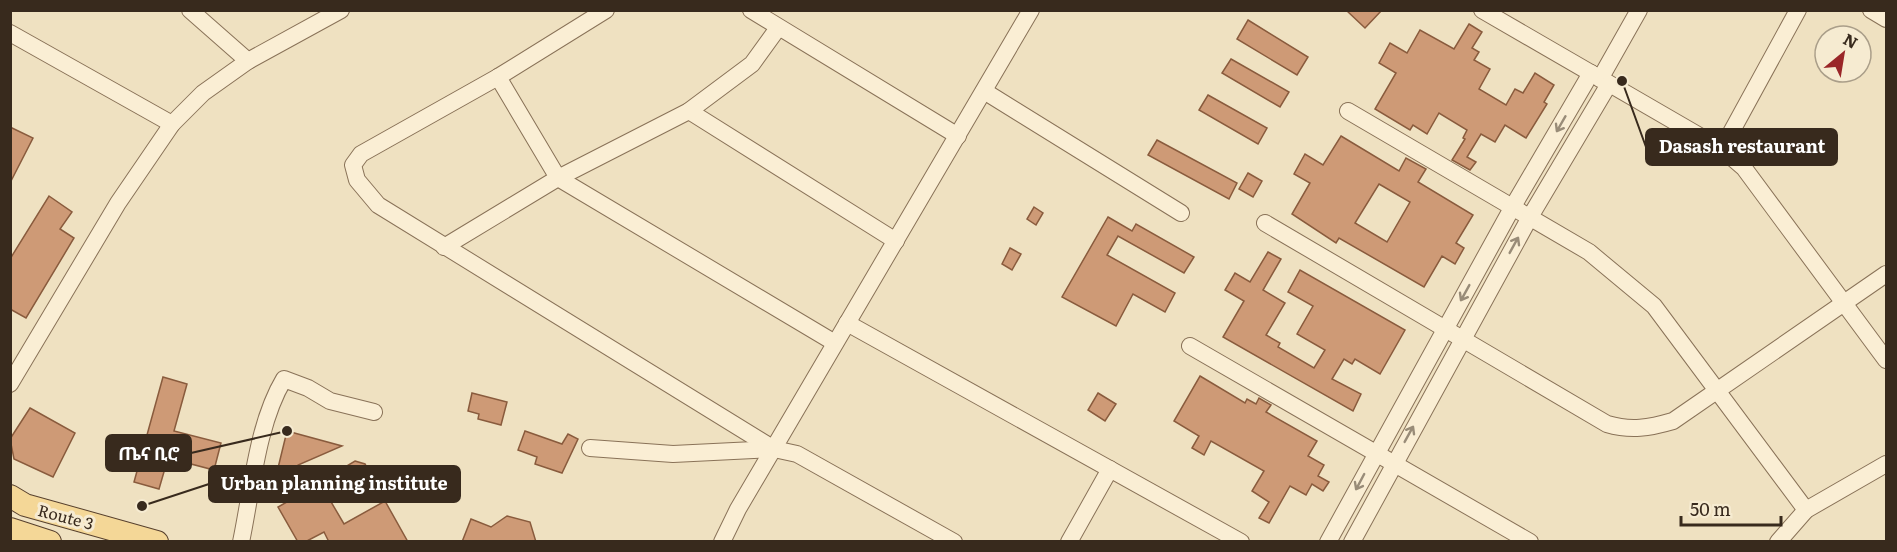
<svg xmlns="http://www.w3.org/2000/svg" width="1897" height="552" viewBox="0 0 1897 552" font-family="Literata,'Noto Sans Ethiopic',serif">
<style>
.building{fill:#ce9a76;stroke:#895b3d;stroke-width:1.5;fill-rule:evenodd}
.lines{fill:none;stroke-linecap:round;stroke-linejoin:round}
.minor-casing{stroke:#897258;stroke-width:18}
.major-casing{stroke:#57402d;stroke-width:24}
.minor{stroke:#faeed4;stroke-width:16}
.major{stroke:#f4d797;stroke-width:22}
.oneway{stroke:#998c78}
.labels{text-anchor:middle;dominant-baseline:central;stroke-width:6;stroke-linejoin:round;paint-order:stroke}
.street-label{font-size:16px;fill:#382a1d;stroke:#f6ebd1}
.leader{fill:none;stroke:#382a1d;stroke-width:2}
.callout-dot{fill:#382a1d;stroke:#f6ebd1;stroke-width:2}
.callout{fill:#382a1d;stroke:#382a1d;stroke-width:2}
.callout-label{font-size:18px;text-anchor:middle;font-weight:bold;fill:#fff}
</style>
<rect width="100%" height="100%" fill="#efe1c1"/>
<g class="building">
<polygon points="1346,10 1382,10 1365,28"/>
<polygon points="1248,20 1308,57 1297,75 1237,39"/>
<polygon points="1469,24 1482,32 1472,48 1479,52 1474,60 1490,69 1479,89 1506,105 1515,89 1523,93 1535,73 1554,85 1544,102 1547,104 1526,138 1505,125 1495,142 1481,134 1467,157 1476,162 1470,170 1452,160 1465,139 1463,138 1467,130 1439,113 1427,134 1413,125 1410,130 1375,109 1396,73 1379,63 1390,43 1407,53 1420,30 1454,49"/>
<polygon points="1231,59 1289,92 1280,107 1222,73"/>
<polygon points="1208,95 1267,128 1258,144 1199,110"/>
<polygon points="10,127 33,138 10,183"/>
<path d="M 1341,136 L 1399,171 L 1406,158 L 1426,169 L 1418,182 L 1473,215 L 1456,243 L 1464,248 L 1455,264 L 1442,256 L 1424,287 L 1339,238 L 1336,243 L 1292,214 L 1310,183 L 1294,174 L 1305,154 L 1323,165 ZM 1379,184 L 1410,202 L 1387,242 L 1355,223 Z"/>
<polygon points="1157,140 1237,183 1229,199 1148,155"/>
<polygon points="1248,173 1262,181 1253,197 1239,189"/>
<polygon points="49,196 72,212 60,229 74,238 26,318 10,309 10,259"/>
<polygon points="1034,207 1043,213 1036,225 1027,219"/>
<polygon points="1108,217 1132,231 1136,224 1194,257 1184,273 1118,236 1107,255 1175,293 1165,312 1133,294 1116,326 1062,297"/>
<polygon points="1010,248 1021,254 1012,270 1002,264"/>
<polygon points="1268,252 1281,259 1263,290 1285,303 1266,335 1280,343 1278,347 1314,368 1325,350 1297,334 1313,306 1288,292 1300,270 1405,330 1380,374 1355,359 1352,364 1344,359 1332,379 1361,394 1353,411 1223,337 1244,301 1225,290 1235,273 1250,282"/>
<polygon points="1200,376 1245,403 1247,399 1256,404 1259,398 1271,405 1266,412 1317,441 1308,456 1324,465 1318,476 1329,482 1323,491 1312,484 1306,495 1290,486 1269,523 1259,518 1269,502 1252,491 1264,471 1211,441 1204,455 1192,448 1199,436 1174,421"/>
<polygon points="163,377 187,384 174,431 221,443 214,470 168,458 159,489 134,482"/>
<polygon points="472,393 507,402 501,425 478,419 479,414 468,411"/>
<polygon points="1098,393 1116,404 1105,421 1088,410"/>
<polygon points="30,408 75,433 53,477 14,459 10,439"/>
<polygon points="287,431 342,446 298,465 295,472 278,468"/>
<polygon points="525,431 562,444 568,434 578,439 562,473 535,464 537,457 518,450"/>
<polygon points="355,461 365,464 373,479 363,485 369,494 350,488 340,470"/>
<polygon points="320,483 344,524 385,501 408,542 329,542 324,532 305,542 298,542 278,507"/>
<polygon points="507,516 530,522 536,542 462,542 471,519 491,527"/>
</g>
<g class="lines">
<defs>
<g id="minor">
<polyline points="190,10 248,61"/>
<polyline points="606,10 498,77 361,154 353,165 357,180 378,205 774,449"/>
<polyline points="751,10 958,136"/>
<polyline points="1482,10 1722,149 1744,168 1886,360"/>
<polyline points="1871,10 1886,19"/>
<polyline points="10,33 172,124"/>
<polyline points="498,77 558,178 835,343"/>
<polyline points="1600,79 1639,10"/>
<polyline points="984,91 1181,213"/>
<polyline points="689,111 896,241"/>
<polyline points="1348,111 1589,252 1654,306 1806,510"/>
<polyline points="1722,149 1798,10"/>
<path d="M 1265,223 L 1607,424 C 1631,431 1649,428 1673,421 L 1886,274"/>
<polyline points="444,247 558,178 689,111 752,64 778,28"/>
<polyline points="847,323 1241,542"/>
<polyline points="1190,346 1530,542"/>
<polyline points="10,384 118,203 172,124 203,93 248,61 341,10"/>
<polyline points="590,448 673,454 774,449 797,454 954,542"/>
<path d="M 241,542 C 252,490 257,424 284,379 L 308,388 L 330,401 L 374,412"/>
<polyline points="722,542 738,509 1031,10"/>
<polyline points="1069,542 1110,469"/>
<polyline points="1328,542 1512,208 1591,73"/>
<polyline points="1352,542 1530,217 1609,84"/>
<polyline points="1778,542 1806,510 1886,464"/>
</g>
<g id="major">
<polyline points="10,496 25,505 157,542"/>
<polyline points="10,529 50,542"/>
</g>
</defs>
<use href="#minor" class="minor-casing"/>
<use href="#major" class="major-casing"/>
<use href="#minor" class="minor"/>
<use href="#major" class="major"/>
</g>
<defs><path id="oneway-shaft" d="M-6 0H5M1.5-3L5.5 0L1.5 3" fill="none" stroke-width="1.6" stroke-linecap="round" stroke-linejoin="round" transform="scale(1.5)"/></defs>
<g class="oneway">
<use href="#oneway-shaft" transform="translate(1561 124) rotate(120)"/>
<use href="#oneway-shaft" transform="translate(1514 245) rotate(-61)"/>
<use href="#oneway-shaft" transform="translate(1465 293) rotate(119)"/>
<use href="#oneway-shaft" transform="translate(1409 434) rotate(-61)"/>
<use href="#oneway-shaft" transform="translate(1360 482) rotate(118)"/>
</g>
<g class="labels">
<g class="street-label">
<text transform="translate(66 516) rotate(15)">Route 3</text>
</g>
</g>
<path class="leader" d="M1622 81L1646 147M287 431L191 453M142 506L209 484"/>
<g class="callout-dot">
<circle cx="1622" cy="81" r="6"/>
<circle cx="287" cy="431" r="6"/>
<circle cx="142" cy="506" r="6"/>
</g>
<g class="callout">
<rect x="1646" y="129" width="191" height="36" rx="6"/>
<rect x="106" y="435" width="85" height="36" rx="6"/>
<rect x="209" y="466" width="251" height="36" rx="6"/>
</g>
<g class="callout-label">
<text x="1742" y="153">Dasash restaurant</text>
<text x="149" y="460">ጤና ቢሮ</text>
<text x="334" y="490">Urban planning institute</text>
</g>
<rect width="1897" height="552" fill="none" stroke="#382a1d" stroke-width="24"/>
<g transform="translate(1843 54) rotate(30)"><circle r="28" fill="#f6ebd1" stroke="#aa9e89" stroke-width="1.5"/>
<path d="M0-4.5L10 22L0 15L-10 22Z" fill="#9a2628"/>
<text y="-9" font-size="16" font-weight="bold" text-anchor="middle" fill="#382a1d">N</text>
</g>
<path d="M1681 516v9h100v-9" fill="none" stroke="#382a1d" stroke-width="3"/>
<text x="1690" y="516" font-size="18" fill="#382a1d" stroke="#f6ebd1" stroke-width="4.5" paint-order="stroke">50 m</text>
</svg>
